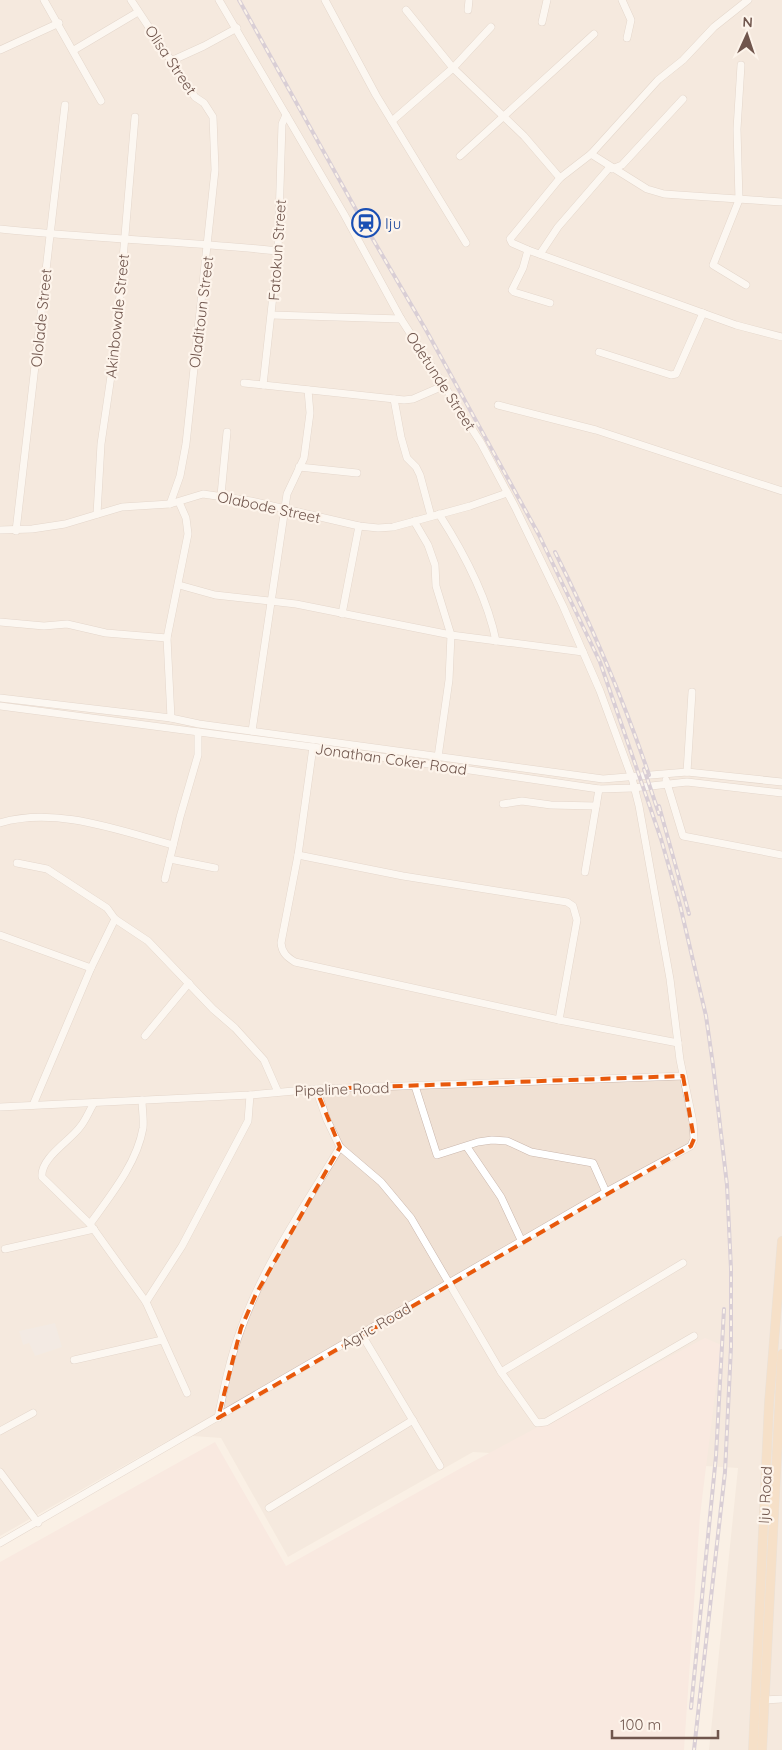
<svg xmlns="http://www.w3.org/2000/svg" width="782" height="1750" viewBox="0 0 782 1750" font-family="Quicksand,sans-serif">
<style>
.residential{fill:#f0e1d4}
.commercial{fill:#f9e0da}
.industrial{fill:#eae3df}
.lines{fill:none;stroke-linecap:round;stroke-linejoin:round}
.minor-casing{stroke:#cab7ad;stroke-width:8}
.major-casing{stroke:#d7d0cd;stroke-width:10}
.minor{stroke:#fff;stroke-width:7}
.major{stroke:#f2cda4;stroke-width:9}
.rail-casing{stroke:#b1a5c2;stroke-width:4}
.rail{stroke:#fdf4eb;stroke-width:2;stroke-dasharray:5.5;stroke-linecap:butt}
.marked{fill:none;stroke:#e8590c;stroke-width:4;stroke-dasharray:10 6;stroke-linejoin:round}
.labels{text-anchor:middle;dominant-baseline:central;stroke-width:4.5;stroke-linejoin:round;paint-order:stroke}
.street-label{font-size:15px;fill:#70564d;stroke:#fdf4eb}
.transit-label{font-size:15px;fill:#164399;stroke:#fdf4eb;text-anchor:start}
</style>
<rect width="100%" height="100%" fill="#faf0e5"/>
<polygon class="residential" points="0,0 782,0 782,1750 709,1750 738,1468 473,1452 288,1557 221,1438 178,1435 0,1536"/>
<polygon class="commercial" points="705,1338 721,1345 700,1516 684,1750 0,1750 0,1562 215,1442 286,1566 461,1468"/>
<polygon class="industrial" points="55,1323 62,1347 35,1356 29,1343 23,1345 19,1331"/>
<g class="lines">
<defs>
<g id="minor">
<polyline points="44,0 101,101"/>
<polyline points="131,0 195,97 204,103 213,117 215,170 186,444 180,476 170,504"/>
<polyline points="325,0 376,95 466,243"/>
<polyline points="622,0 631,20 627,38"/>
<polyline points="748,0 714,27 683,60 658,80 591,154 560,178 510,239 512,243 528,250 736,325 782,337"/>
<polyline points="406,10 453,68 524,136 560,178"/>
<polyline points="468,10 469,0"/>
<polyline points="542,22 547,0"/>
<polyline points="0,50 59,23"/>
<polyline points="74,50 138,12"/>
<polyline points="171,61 204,46 237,28"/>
<polyline points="741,65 737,129 739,200 713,265 746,285"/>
<polyline points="392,121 453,68 491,27"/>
<polyline points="591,154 647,189 664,194 782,202"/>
<polyline points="460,156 594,34"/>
<polyline points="612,169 622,165 683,99"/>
<path d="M 0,229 C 93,239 186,241 278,251"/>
<polyline points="528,250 523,268 512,290 514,292 550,303"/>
<polyline points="540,254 558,227 610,167"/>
<polyline points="272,315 401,319"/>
<polyline points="599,352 671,375 676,374 703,313"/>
<polyline points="244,383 404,400 413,399 443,386"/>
<polyline points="263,385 278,251 282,124 286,115"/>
<polyline points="394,399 401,437 407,458 416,467 420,475 431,516"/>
<polyline points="498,405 596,430 782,491"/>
<polyline points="299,467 357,473"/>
<polyline points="221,495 227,432"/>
<polyline points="97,514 101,444 116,342 135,117"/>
<path d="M 439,514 C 464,553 487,596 496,641"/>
<polyline points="414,521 428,545 435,565 436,586 451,635 449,680 438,757"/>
<polyline points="0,530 32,529 65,524 122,507 170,504 203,494 251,501 359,526 378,528 393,527 470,506 507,493"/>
<polyline points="16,531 65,105"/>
<polyline points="179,585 215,595 296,604 451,635 583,652"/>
<polyline points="342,614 359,526"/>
<polyline points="0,622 44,626 67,624 106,633 167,638"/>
<polyline points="0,698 171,718 199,724 603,779 687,772 782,782"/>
<polyline points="0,706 313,747 599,789 633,788 687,782 782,793"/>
<polyline points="171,718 167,638 188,534 186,518 179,502"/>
<polyline points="252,731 287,494 304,458 310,413 308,390"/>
<path d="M 313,747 L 298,855 L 281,943 C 282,953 287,957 295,962 L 559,1020 L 678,1043"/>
<polyline points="687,772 692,692"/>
<polyline points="666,780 683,836 782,855"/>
<polyline points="503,804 522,801 551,805 596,806"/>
<path d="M 0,823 C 56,806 120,831 173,845"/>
<polyline points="298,855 403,876 567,902 573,906 577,920 559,1020"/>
<polyline points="170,859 215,868"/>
<polyline points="17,863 47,869 107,908 115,919 148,941 213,1009 235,1028 264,1060 278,1092"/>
<polyline points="585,872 599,789"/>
<polyline points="165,879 180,817 198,755 198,732"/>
<polyline points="0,935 91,968"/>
<polyline points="145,1036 189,983"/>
<polyline points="415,1086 437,1155 478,1142 492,1140 507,1141 531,1152 593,1163 606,1192"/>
<polyline points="316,1089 327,1120 340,1147 381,1182 411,1218 501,1372 537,1423 546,1422 694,1336"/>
<path d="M 94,1103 C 89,1111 86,1120 80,1127 C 70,1141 40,1158 42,1177 L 90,1224 L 146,1302 L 187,1393"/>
<polyline points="33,1105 91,968 115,919"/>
<polyline points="0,1107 250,1095 316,1089 683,1076"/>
<polyline points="467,1147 501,1197 522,1242"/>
<path d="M 90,1224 C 111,1195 137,1163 143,1128 C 144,1119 142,1109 142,1100"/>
<polyline points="5,1249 94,1229"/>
<polyline points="146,1302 182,1246 248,1121 250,1095"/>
<polyline points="362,1335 440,1466"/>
<polyline points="74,1360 162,1340"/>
<polyline points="501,1372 683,1263"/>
<path d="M 218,1418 C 224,1388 230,1358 241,1329 C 264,1264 305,1206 340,1147"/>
<polyline points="0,1431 33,1413"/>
<polyline points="0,1472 38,1523"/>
<polyline points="269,1508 413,1420"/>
<polyline points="0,1543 606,1192 691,1146 694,1139 693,1122 680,1060 670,979 639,806 632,778 600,691 563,606 515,507 481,443 401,319 344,214 219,0"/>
<polyline points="764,1700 782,1699"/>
</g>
<g id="major">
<polyline points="753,1750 769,1404 782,1241"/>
<polyline points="762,1750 782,1354"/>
</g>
</defs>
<use href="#minor" class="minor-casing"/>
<use href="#major" class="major-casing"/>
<use href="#minor" class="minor"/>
<use href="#major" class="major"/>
<defs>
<g id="rail">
<polyline points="239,0 364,224 426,330 539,535 600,662 661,839 680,905 706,1016 713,1065 727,1185 731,1269 731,1347 725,1472 694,1750"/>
<path d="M 555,552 C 591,624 623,698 649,775"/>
<polyline points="644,769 659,814"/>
<polyline points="659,806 689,914"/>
<polyline points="691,1708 716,1456 724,1309"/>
</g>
</defs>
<use href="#rail" class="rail-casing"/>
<use href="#rail" class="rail"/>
</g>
<path d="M0 0H782V1750H0ZM 683,1076 L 694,1139 L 691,1146 L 218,1418 L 241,1328 L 256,1294 L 340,1147 L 316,1089 Z" fill="#faf0e5" fill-opacity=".55" fill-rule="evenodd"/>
<path class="marked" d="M 683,1076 L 694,1139 L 691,1146 L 218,1418 L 241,1328 L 256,1294 L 340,1147 L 316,1089 Z"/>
<defs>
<symbol id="station-ring" viewBox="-11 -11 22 22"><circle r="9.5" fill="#fdf4eb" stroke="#1a4fb4" stroke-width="1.5"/><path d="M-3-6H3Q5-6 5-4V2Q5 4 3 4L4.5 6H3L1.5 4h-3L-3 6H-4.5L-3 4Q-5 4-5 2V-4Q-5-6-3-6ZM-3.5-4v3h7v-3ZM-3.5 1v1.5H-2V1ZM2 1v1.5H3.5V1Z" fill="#1a4fb4"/></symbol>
</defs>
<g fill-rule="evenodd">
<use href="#station-ring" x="350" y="207" width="32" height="32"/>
</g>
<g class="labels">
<g class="street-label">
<text transform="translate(171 60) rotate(56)">Olisa Street</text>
<text transform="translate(277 250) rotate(-86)">Fatokun Street</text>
<text transform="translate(201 312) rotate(-83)">Oladitoun Street</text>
<text transform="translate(117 316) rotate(-84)">Akinbowale Street</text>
<text transform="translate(41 318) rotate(-84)">Ololade Street</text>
<text transform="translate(441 381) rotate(57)">Odetunde Street</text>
<text transform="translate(269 507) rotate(12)">Olabode Street</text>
<text transform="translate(391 759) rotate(8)">Jonathan Coker Road</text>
<text transform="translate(342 1089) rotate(-2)">Pipeline Road</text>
<text transform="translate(376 1326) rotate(-30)">Agric Road</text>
<text transform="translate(765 1495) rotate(-87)">Iju Road</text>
</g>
<g class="transit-label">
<text x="385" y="223">Iju</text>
</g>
</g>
<g transform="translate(747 35) rotate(3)" stroke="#fdf4eb" stroke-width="4" paint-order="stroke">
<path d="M0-4L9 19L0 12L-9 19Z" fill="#70564d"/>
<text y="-8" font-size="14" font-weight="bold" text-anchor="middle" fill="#70564d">N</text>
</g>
<path d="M612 1730v8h106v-8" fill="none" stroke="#70564d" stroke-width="2.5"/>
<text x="620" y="1730" font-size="15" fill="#70564d" stroke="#fdf4eb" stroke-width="4" paint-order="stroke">100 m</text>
</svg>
